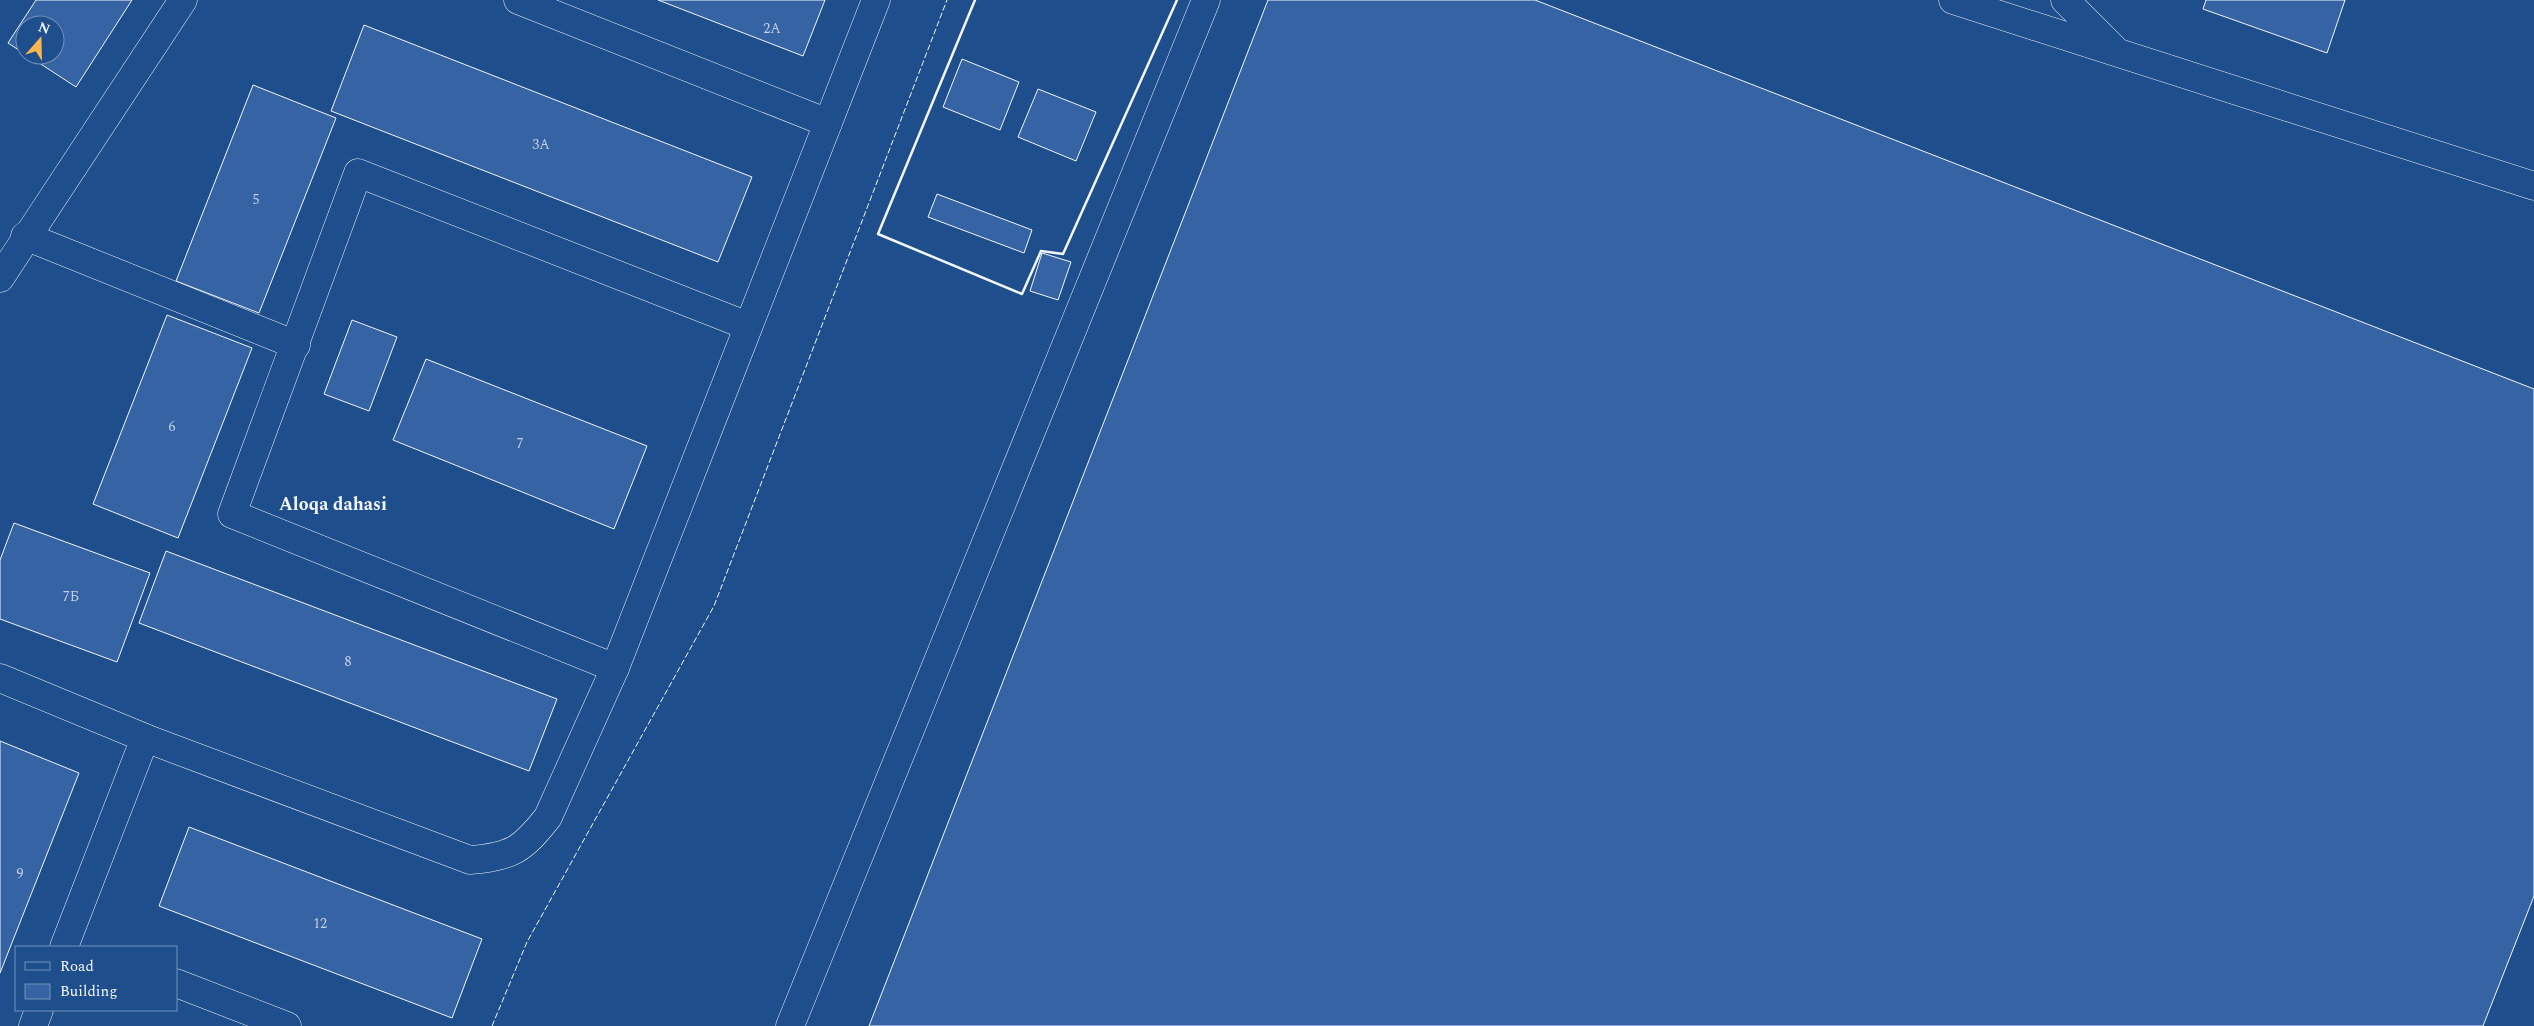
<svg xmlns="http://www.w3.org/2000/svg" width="2534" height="1026" viewBox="0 0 2534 1026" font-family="Spectral,serif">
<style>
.building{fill:#3563a3;stroke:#f2f6ff}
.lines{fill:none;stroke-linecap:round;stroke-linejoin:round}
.minor-casing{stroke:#f2f6ff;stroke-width:29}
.minor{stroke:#1f4e8c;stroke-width:28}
.fence{stroke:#f2f6ff;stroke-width:1;stroke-dasharray:6 2.5;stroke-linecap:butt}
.wall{stroke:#f2f6ff;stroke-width:2.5}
.labels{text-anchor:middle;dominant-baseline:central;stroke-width:4;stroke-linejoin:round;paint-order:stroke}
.number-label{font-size:14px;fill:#c3d1e8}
.neighbourhood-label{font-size:18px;font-weight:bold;fill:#f2f6ff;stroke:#1f4e8c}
</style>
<rect width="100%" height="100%" fill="#1f4e8c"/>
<g class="building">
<polygon points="36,0 132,0 76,87 27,55 55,55 55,25 25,25 25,54 8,43"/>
<polygon points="658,0 825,0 803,56"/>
<polygon points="1268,0 1535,0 2534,389 2534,896 2483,1026 869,1026"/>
<polygon points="2206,0 2345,0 2327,53 2203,9"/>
<polygon points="364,25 752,177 718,262 331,111"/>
<polygon points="962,59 1019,82 1000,130 943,107"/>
<polygon points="253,85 336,118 259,313 176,281"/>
<polygon points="1038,89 1096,112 1076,161 1018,137"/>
<polygon points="937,194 1032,230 1024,253 928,217"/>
<polygon points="1042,253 1071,262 1058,300 1030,291"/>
<polygon points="167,315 252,348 178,538 93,504"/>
<polygon points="352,320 397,337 369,411 324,394"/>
<polygon points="426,359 647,446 614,529 393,440"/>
<polygon points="14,523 150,573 117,662 0,619 0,560"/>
<polygon points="166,551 557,699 529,771 139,623"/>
<polygon points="0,741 79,773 0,973"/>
<polygon points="189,827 482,939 452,1018 159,906"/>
</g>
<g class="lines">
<defs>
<g id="minor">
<polyline points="518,0 828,123"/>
<polyline points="1953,0 2534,186"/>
<polyline points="2065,0 2115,50"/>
<polyline points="25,236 296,345"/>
<polyline points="0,278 183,0"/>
<polyline points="615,668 232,514 358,173 748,326"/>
<polyline points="0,678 145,738 64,947"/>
<path d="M 145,738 L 470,860 C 512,857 523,849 548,817 L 615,668 L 876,0"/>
<polyline points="176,983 287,1026"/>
<polyline points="33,1026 39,1010"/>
<polyline points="790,1026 1206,0"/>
</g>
</defs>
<use href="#minor" class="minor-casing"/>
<use href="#minor" class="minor"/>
<polyline class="fence" points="492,1026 527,942 714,606 947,0"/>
<polyline class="wall" points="975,0 878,234 1022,294 1041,251 1063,254 1177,0"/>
</g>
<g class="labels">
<g class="number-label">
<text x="772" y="28">2А</text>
<text x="541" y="144">3А</text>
<text x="256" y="199">5</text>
<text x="172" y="426">6</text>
<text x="520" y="443">7</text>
<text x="71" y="596">7Б</text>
<text x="348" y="661">8</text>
<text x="20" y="873">9</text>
<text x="320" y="923">12</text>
</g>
<g class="neighbourhood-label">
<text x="333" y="504">Aloqa dahasi</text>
</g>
</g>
<rect x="15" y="946" width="162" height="65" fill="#1f4e8c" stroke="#7391ba"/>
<rect x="25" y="962" width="25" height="8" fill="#1f4e8c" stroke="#7391ba"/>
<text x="60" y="971" font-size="15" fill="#f2f6ff">Road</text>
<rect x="25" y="984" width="25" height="15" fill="#3563a3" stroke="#7391ba"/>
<text x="60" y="996" font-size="15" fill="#f2f6ff">Building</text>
<g transform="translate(40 40) rotate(20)"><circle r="24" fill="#1f4e8c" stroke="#7391ba"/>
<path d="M0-4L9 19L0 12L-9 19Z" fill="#ffb74d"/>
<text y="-8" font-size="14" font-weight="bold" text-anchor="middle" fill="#f2f6ff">N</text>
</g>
</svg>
